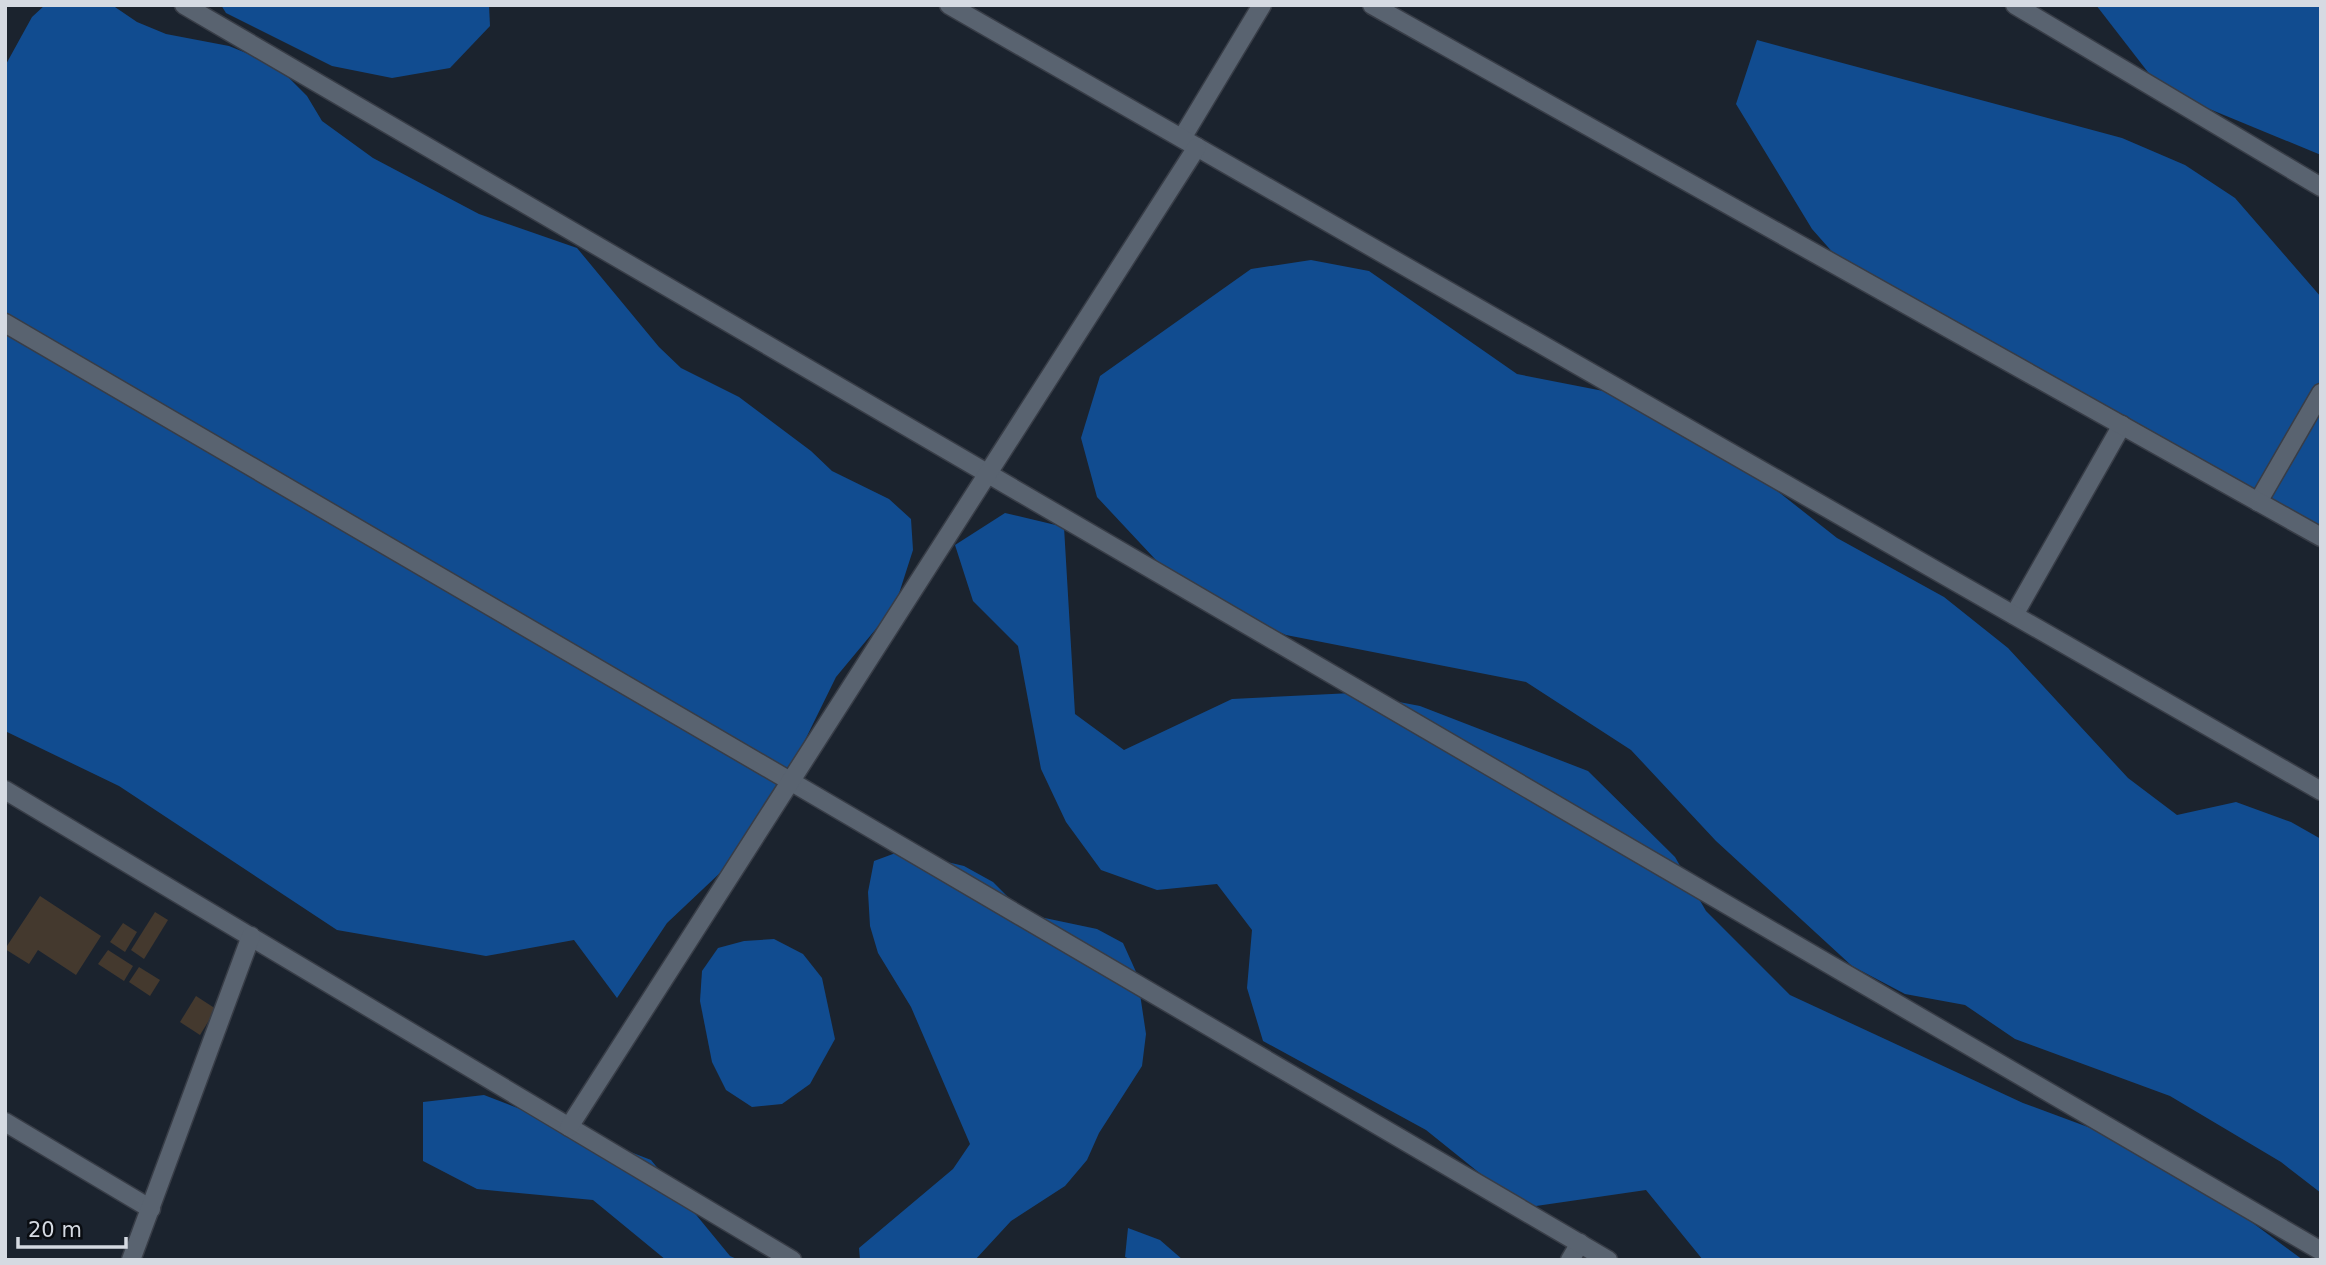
<svg xmlns="http://www.w3.org/2000/svg" width="2326" height="1265" viewBox="0 0 2326 1265" font-family="'DejaVu Sans',sans-serif">
<style>
.forest{fill:#114c90}
.building{fill:#44392e}
.lines{fill:none;stroke-linecap:round;stroke-linejoin:round}
.service-casing{stroke:#383d47;stroke-width:21}
.minor-casing{stroke:#383d47;stroke-width:21}
.service{stroke:#596370;stroke-width:18}
.minor{stroke:#596370;stroke-width:18}
</style>
<rect width="100%" height="100%" fill="#1b232e"/>
<g class="forest">
<polygon points="45,5 112,5 137,22 166,34 229,46 261,59 286,75 307,96 322,121 373,158 479,214 577,248 659,347 681,368 739,397 811,451 832,471 889,499 911,519 913,550 895,606 836,677 757,838 667,923 617,998 574,940 486,956 337,930 119,786 5,731 5,66 32,17"/>
<polygon points="221,5 489,5 490,26 450,68 392,78 332,66 226,13"/>
<polygon points="2096,5 2321,5 2321,155 2161,89"/>
<polygon points="1757,40 2122,138 2185,165 2235,198 2321,297 2321,547 2233,483 1850,272 1812,229 1736,104"/>
<polygon points="1311,260 1369,271 1517,374 1634,397 1691,423 1837,538 1944,597 2008,648 2128,778 2177,815 2236,802 2291,822 2321,839 2321,1193 2281,1162 2170,1096 2015,1039 1965,1005 1905,994 1852,966 1716,841 1631,750 1526,682 1286,635 1183,589 1097,497 1081,438 1100,376 1251,269"/>
<polygon points="1005,513 1064,527 1075,714 1124,750 1232,699 1352,693 1420,706 1588,771 1675,857 1706,911 1790,995 2023,1103 2139,1146 2192,1178 2303,1260 1703,1260 1646,1190 1523,1208 1426,1130 1263,1041 1247,988 1252,930 1217,884 1157,890 1101,870 1066,822 1041,769 1018,646 973,601 955,545"/>
<polygon points="901,851 964,866 993,882 1014,903 1040,917 1097,929 1123,943 1137,974 1146,1034 1142,1066 1099,1133 1087,1160 1065,1186 1011,1221 975,1260 860,1260 859,1248 953,1169 970,1144 911,1007 878,953 870,926 868,892 874,861"/>
<polygon points="774,939 803,954 822,978 835,1039 810,1084 782,1104 752,1107 726,1090 712,1062 700,1001 702,971 718,948 744,941"/>
<polygon points="484,1095 651,1160 730,1256 739,1260 666,1260 593,1200 477,1189 423,1161 423,1102"/>
<polygon points="1128,1228 1160,1240 1183,1260 1132,1260 1125,1257"/>
</g>
<g class="building">
<polygon points="40,896 101,936 76,975 38,950 29,964 5,949"/>
<polygon points="155,912 168,920 144,959 131,950"/>
<polygon points="123,923 137,932 125,952 110,942"/>
<polygon points="108,950 133,966 124,981 98,964"/>
<polygon points="139,967 160,980 150,996 129,982"/>
<polygon points="196,996 216,1009 200,1035 180,1022"/>
</g>
<g class="lines">
<defs>
<g id="service">
<polyline points="1182,138 1262,5"/>
<polyline points="5,323 790,781"/>
<polyline points="2258,502 2321,393"/>
<polyline points="2014,615 2122,425"/>
<polyline points="1570,1260 1580,1243"/>
</g>
<g id="minor">
<polyline points="184,5 2321,1251"/>
<polyline points="949,5 2321,791"/>
<polyline points="1372,5 2321,537"/>
<polyline points="2015,5 2321,187"/>
<polyline points="790,781 1608,1260"/>
<polyline points="5,790 792,1260"/>
<polyline points="5,1122 151,1209"/>
<polyline points="569,1127 1197,147"/>
<polyline points="131,1260 251,936"/>
</g>
</defs>
<use href="#service" class="service-casing"/>
<use href="#minor" class="minor-casing"/>
<use href="#service" class="service"/>
<use href="#minor" class="minor"/>
</g>
<rect width="2326" height="1265" fill="none" stroke="#d5dae2" stroke-width="14"/>
<path d="M18 1237v10h108v-10" fill="none" stroke="#d5dae2" stroke-width="3.5"/>
<text x="28" y="1237" font-size="21" fill="#d5dae2" stroke="#090c11" stroke-width="5" paint-order="stroke">20 m</text>
</svg>
